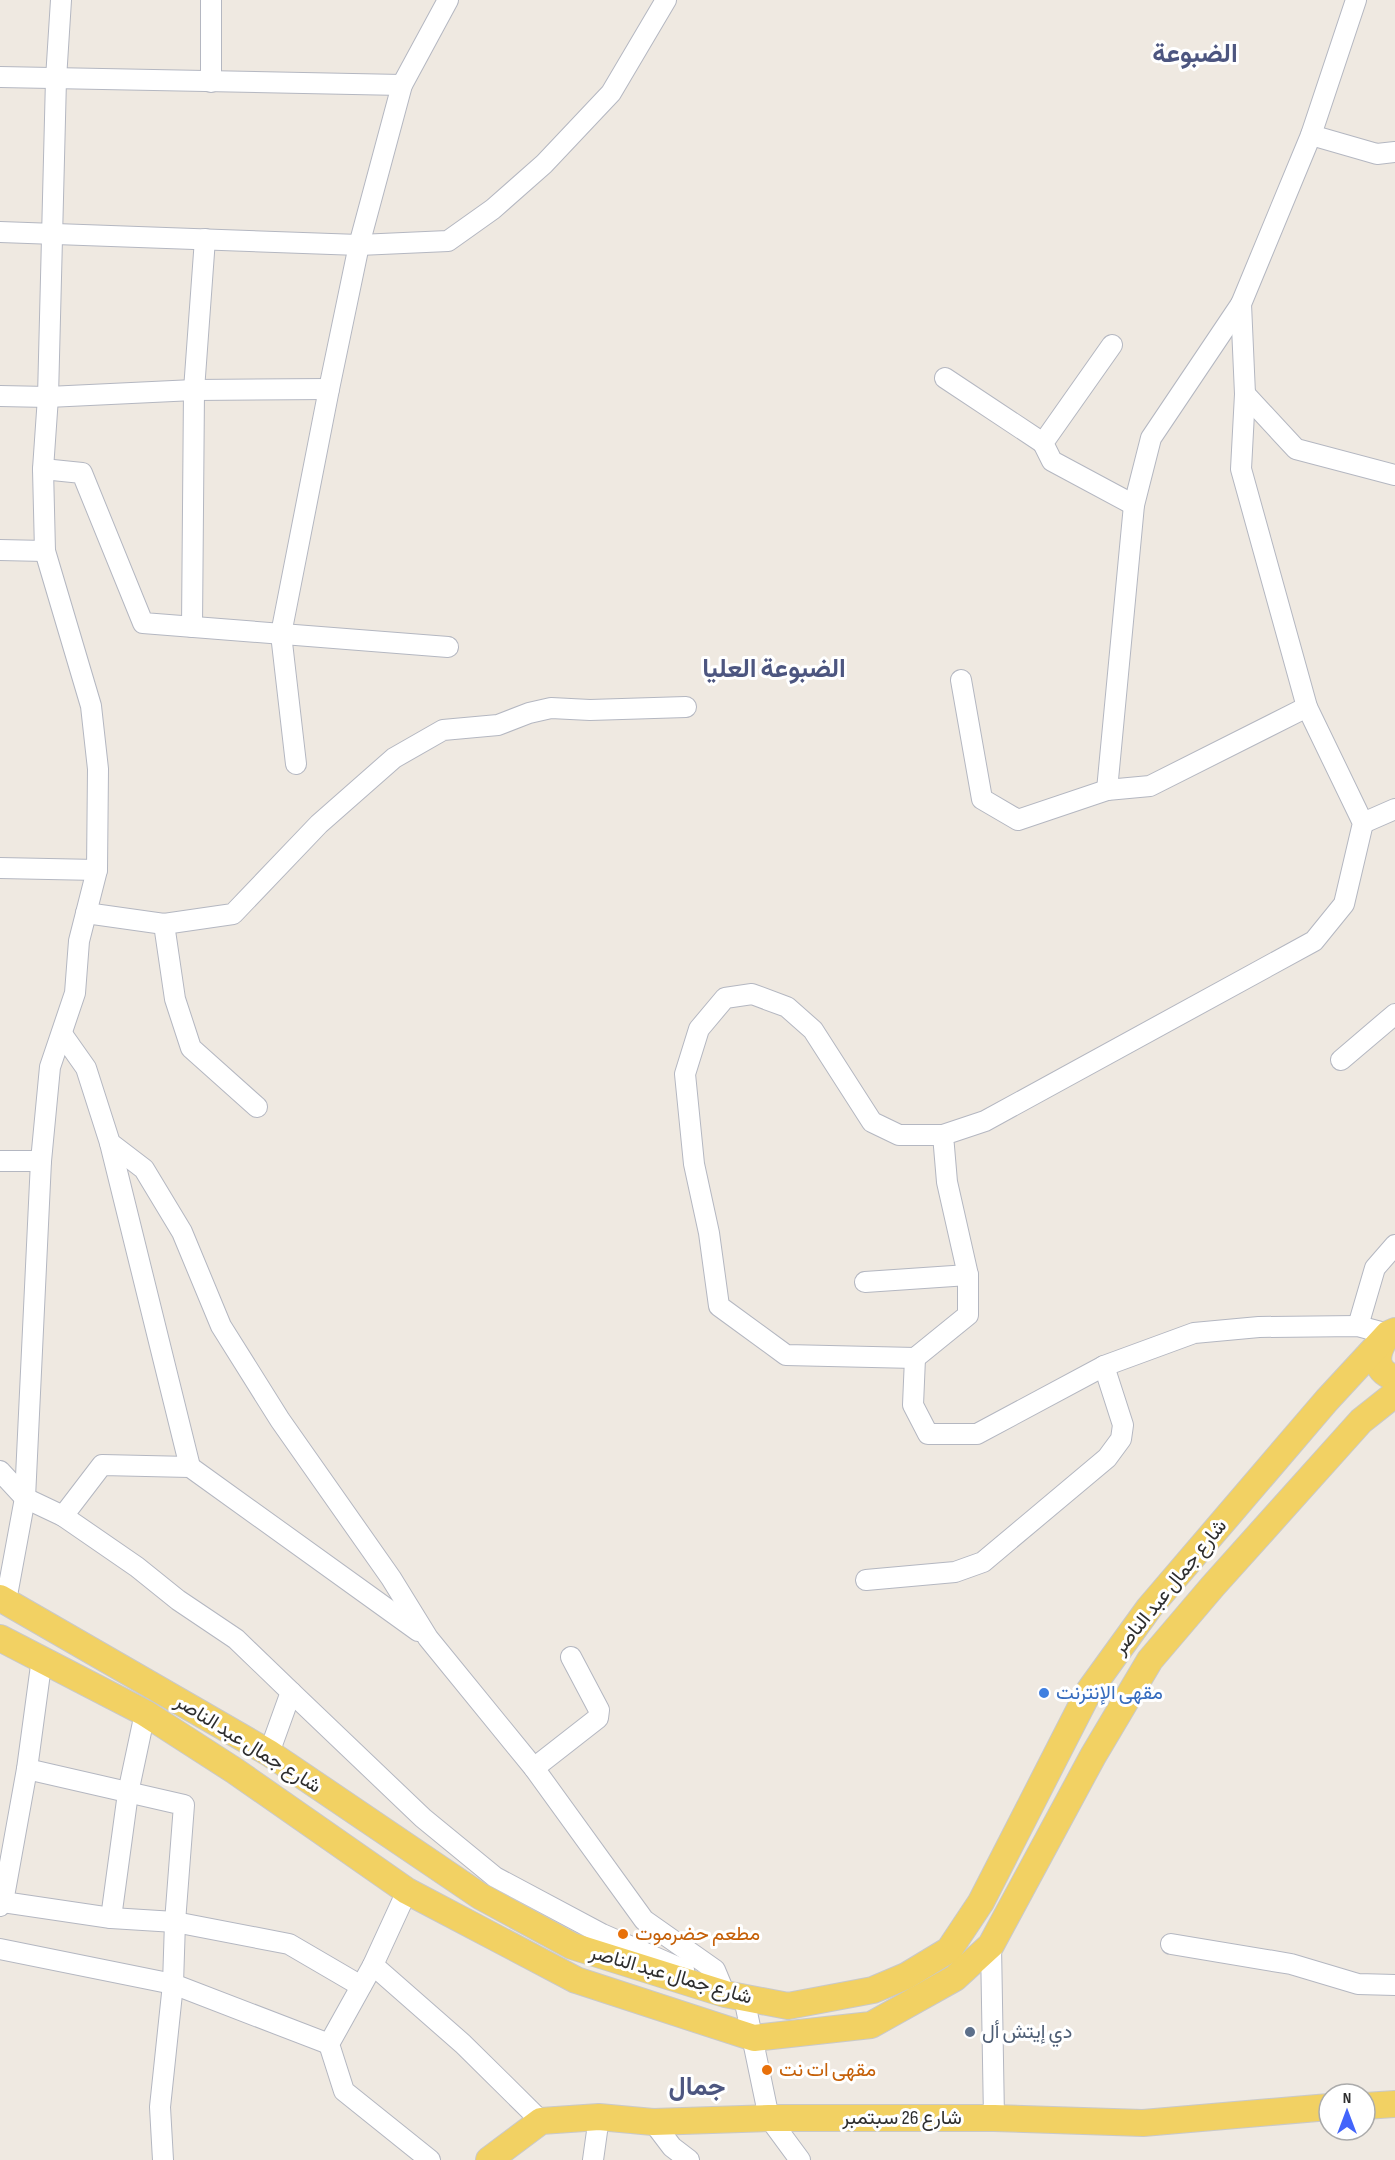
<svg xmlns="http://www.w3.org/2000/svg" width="1395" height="2160" viewBox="0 0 1395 2160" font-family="'Sofia Sans Condensed',Vazirmatn,sans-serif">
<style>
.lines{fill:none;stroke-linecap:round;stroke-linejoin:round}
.minor-casing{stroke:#b4b7c1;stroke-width:22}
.major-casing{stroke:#c9c9c9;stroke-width:28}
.minor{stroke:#fff;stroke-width:20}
.major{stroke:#f2d163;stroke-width:26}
.shop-dot{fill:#3f7fe0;stroke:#fff;stroke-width:2}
.food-dot{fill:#e8710a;stroke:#fff;stroke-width:2}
.service-dot{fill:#5c6f8a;stroke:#fff;stroke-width:2}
.labels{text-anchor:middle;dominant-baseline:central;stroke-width:6;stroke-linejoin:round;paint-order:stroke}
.street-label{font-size:20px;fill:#2e2e2e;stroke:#fff}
.shop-label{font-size:20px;fill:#366cbe;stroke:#fff;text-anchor:start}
.food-label{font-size:20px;fill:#c56008;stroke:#fff;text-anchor:start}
.service-label{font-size:20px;fill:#4e5e75;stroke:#fff;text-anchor:start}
.district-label{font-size:26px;font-weight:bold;fill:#4d5680;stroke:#fff}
</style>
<rect width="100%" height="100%" fill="#efe9e1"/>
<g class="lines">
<defs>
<g id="minor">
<polyline points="0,77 402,85"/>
<polyline points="211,82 211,0"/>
<polyline points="1311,135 1377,154 1395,152"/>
<polyline points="0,232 359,245 448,241 493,209 544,164 611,93 666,0"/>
<polyline points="1112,345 1043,443 1052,461 1134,505"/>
<polyline points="945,378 1043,443"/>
<polyline points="1245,394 1296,449 1395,475"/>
<polyline points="0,396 48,397 194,390 329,389"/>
<polyline points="43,469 82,473 143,623 448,647"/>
<polyline points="0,550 45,551"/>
<polyline points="192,627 194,390 205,239"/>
<polyline points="961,680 982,799 1018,820 1107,790 1150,786 1307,707"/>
<polyline points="296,764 281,634 329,389 359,245 402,85 448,0"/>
<polyline points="1107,790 1134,505 1151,438 1241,304"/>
<polyline points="1363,823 1395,809"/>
<polyline points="0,868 97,870"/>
<polyline points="86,913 164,924 233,914 319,824 394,758 443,730 498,725 529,713 551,708 590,710 686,707"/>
<polyline points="164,924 175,999 191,1048 257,1107"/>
<polyline points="62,1034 86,1068 110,1143 144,1169 182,1232 221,1326 280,1420 391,1578 428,1638 534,1768 644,1920 715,1970 725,1994"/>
<polyline points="1341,1060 1395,1014"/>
<polyline points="943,1135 947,1182 968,1275 968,1315 915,1358 786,1355 719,1306 709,1233 694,1164 685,1074 699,1029 725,998 752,994 787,1007 813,1030 872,1122 899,1135 943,1135 985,1121 1314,941 1344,904 1363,823 1307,707 1241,469 1245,394 1241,304 1311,135 1356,0"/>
<polyline points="110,1143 190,1467"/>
<polyline points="0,1161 41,1161"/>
<polyline points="865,1282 968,1275"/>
<polyline points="1358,1326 1375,1268 1395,1245"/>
<polyline points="915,1358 913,1405 928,1434 977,1434 1104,1366 1194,1333 1259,1327 1358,1326 1388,1334"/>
<polyline points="0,1471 25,1498 63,1516 137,1567 178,1600 236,1639 291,1692 269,1753"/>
<polyline points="63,1516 102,1465 190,1467 418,1631"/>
<polyline points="866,1580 955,1572 983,1562 1107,1458 1121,1439 1123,1425 1104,1366"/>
<polyline points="6,1601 25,1498 41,1161 50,1067 75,993 79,941 97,870 98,769 91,706 45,551 43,469 48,397 56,79 61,0"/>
<polyline points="291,1692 423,1818 495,1877 602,1934 684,1970"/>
<polyline points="534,1768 598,1718 599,1710 571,1657"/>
<polyline points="27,1769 184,1805 175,1922 173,1984 160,2107 163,2160"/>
<polyline points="407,1891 373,1965 329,2044 344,2091 430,2160"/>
<polyline points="3,1902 111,1918 175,1922 289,1944 361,1986"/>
<polyline points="0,1906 3,1902 27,1769 42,1658"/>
<polyline points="111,1918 128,1793 145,1713"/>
<polyline points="1171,1944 1291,1964 1358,1984 1395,1985"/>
<polyline points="991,1945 994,2118"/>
<polyline points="0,1949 173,1984 329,2044"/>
<polyline points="373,1965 463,2044 541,2121"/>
<polyline points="744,1998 769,2118 800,2160"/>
<polyline points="653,2122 672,2147 689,2160"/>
<polyline points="593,2160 599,2117"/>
</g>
<g id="major">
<path d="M 1387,1336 C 1376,1353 1372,1370 1395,1378"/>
<polyline points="0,1598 269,1753 480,1896 572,1946 725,1994 788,2006 873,1990 906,1976 949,1950 981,1902 1089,1691 1149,1608 1327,1400 1388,1334 1395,1331"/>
<polyline points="0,1638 145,1713 235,1771 407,1891 576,1980 754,2038 871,2025 955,1978 991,1945 1093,1756 1150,1660 1213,1586 1361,1421 1395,1394"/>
<polyline points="1365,2106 1395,2104"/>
<polyline points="489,2160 541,2121 599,2117 653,2122 769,2118 994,2118 1143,2123 1329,2107"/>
</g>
</defs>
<use href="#minor" class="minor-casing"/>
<use href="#major" class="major-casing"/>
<use href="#minor" class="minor"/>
<use href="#major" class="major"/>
</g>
<circle class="shop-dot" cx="1044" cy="1693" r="6"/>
<g class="food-dot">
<circle cx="623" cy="1934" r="6"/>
<circle cx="767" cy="2070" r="6"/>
</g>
<circle class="service-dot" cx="970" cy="2032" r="6"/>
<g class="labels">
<g class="street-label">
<text transform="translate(1170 1587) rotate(-51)">شارع جمال عبد الناصر</text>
<text transform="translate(248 1744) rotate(32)">شارع جمال عبد الناصر</text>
<text transform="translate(671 1975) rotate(16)">شارع جمال عبد الناصر</text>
<text x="902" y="2118">شارع 26 سبتمبر</text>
</g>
<g class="shop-label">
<text x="1056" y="1693">مقهى الإنترنت</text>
</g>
<g class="food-label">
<text x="635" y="1934">مطعم حضرموت</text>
<text x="779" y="2070">مقهى ات نت</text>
</g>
<g class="service-label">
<text x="982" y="2032">دي إيتش أل</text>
</g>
<g class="district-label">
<text x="1195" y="54">الضبوعة</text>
<text x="774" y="669">الضبوعة العليا</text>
<text x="697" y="2087">جمال</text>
</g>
</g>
<g transform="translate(1347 2112)"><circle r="28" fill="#ffffff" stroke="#ababab" stroke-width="1.5"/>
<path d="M0-4.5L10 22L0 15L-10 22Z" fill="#4264fb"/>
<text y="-9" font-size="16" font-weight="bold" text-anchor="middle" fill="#2e2e2e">N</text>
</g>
</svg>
